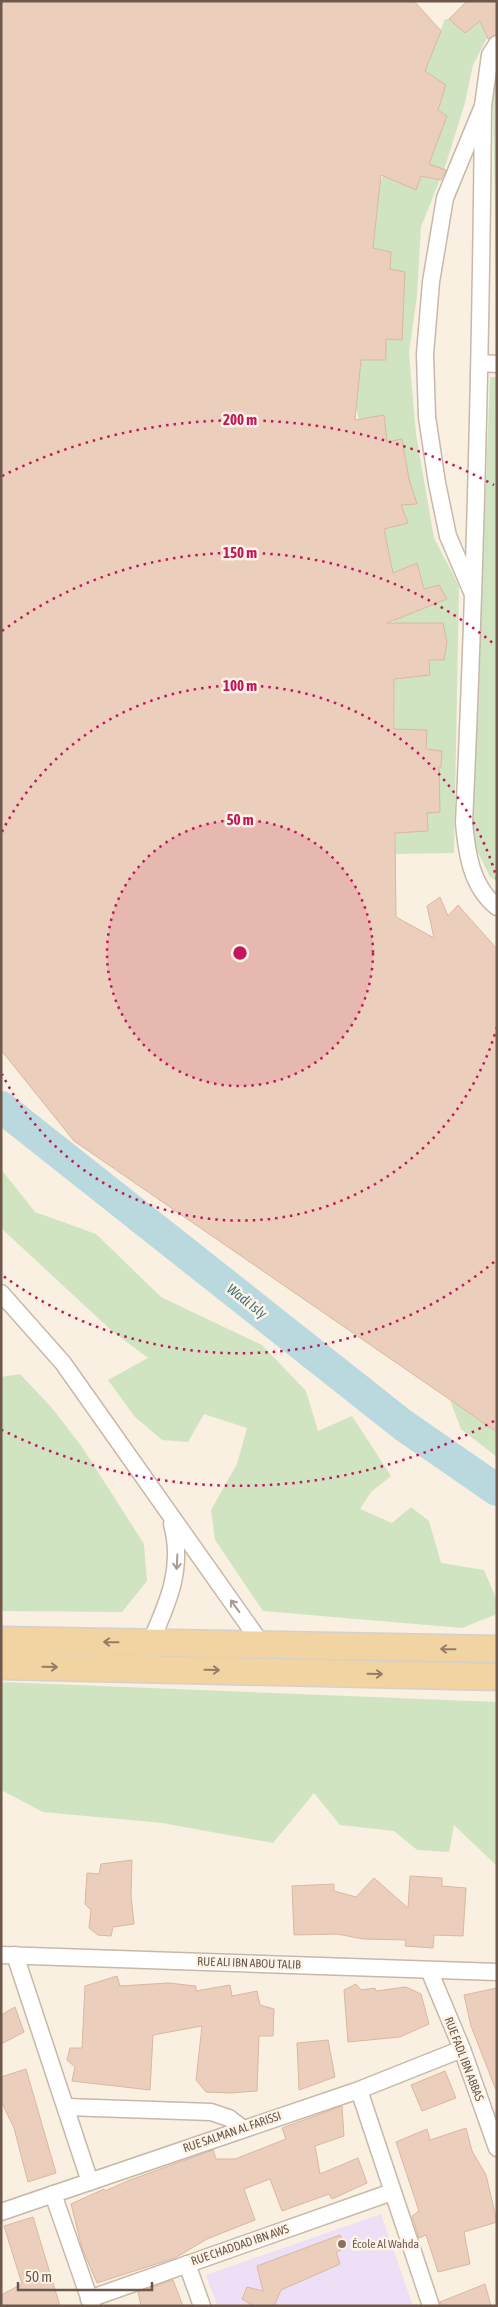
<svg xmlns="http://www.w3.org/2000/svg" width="498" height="2307" viewBox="0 0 498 2307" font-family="'Asap Condensed',sans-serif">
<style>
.education{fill:#eddff5}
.green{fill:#d0e4c2}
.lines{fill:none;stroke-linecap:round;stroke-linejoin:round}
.river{stroke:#b9d9df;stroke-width:32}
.building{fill:#ebcfbc;stroke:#dbb79f}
.street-casing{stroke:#c8b8aa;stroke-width:19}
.primary-casing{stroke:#d6d0cd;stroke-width:29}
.street{stroke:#fff;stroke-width:16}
.primary{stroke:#f1d4a1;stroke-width:26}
.oneway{stroke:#a79b93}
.oneway2{stroke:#957d65}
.ring{fill:none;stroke:#c2185b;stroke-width:2.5;stroke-dasharray:2.5 5}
.education-dot{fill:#8d6e63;stroke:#fcf4e7;stroke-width:2}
.labels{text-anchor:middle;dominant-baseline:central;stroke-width:5;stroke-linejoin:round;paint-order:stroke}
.street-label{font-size:12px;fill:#6d584b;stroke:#fcf4e7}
.education-label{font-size:12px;fill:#785e54;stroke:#fcf4e7;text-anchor:start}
.water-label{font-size:14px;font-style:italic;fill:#48747e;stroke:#fcf4e7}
.centre{fill:#c2185b;stroke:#fcf4e7;stroke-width:2.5}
.ring-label{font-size:15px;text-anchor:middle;font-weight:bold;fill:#c2185b;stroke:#fcf4e7;stroke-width:5;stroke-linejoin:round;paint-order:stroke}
</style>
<rect width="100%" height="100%" fill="#f9f0e1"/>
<polygon class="education" points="381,2214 413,2306 217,2306 206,2275"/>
<g class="green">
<polygon points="445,19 480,21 487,38 473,65 465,103 445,167 421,227 417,296 409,353 416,434 434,538 459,586 454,853 396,854 393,573 356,407 380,184"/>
<polygon points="497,61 497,350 493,94 494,65"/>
<polygon points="490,377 497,377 497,881 490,877 472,840"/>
<polygon points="1,1169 35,1212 96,1234 161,1297 262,1345 306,1391 318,1431 352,1416 391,1476 371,1492 360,1509 392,1523 411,1507 429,1521 441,1563 484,1570 497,1601 497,1614 462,1628 263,1611 215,1540 211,1510 237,1464 247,1428 204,1414 188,1442 162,1440 135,1417 108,1380 148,1358 112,1331 1,1228"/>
<polygon points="20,1374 52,1408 82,1447 144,1544 147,1581 122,1612 1,1611 1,1377"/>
<polygon points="450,1400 497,1432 497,1457 461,1429"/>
<polygon points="1,1682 497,1702 497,1866 454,1825 449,1852 417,1850 394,1831 340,1825 314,1793 273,1843 162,1823 43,1812 1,1790"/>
</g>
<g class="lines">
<polyline class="river" points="1,1107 403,1425 497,1490"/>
</g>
<g class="building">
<polygon points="1,1 414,1 441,31 425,71 446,85 438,110 447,116 429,164 446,170 441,180 421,176 416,190 381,175 373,248 391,252 390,269 405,272 402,340 386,339 386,360 361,360 355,420 384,415 387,442 402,439 409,479 417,504 401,505 408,523 384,529 393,573 417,563 424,589 439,585 447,599 387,623 443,623 447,642 444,660 429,660 430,675 394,679 394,729 427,730 426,749 442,751 441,767 439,767 440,812 427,813 428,831 395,833 396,917 434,938 427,906 440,897 448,916 458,905 497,949 497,1432 74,1141 1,1050"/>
<polygon points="467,1 497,1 497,34 488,39 480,21 465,33 449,19"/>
<polygon points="132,1860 131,1896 134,1924 113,1927 111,1936 98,1935 89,1928 91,1910 85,1904 87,1873 99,1874 101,1864"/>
<polygon points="410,1876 442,1878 442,1886 466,1888 463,1936 434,1935 433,1948 405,1946 406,1940 363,1939 337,1934 294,1935 292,1886 334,1884 334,1891 356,1897 374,1878 408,1908"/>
<polygon points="117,1976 120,1986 168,1983 196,1986 196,1991 230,1985 232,1996 257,1991 260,2005 274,2009 273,2036 259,2036 257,2091 230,2093 206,2092 196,2080 202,2026 153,2035 150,2090 72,2081 75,2067 67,2060 70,2048 82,2048 85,1986"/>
<polygon points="356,1984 361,1990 375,1988 376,1991 406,1987 421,1994 429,2024 400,2037 348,2042 344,1990"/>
<polygon points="497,1988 497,2090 496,2090 471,2026 464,1995"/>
<polygon points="15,2007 24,2032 1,2044 1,2015"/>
<polygon points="328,2040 335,2077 299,2090 297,2043"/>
<polygon points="26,2069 56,2173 28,2182 14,2128 1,2101 1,2077"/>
<polygon points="445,2071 456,2098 422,2111 411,2085"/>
<polygon points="342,2106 344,2136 315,2146 320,2174 358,2158 367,2183 332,2199 329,2194 282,2211 270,2179 244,2189 255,2220 207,2239 175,2258 97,2283 82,2248 71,2204 104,2189 105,2191 130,2180 213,2150 216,2159 235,2159 286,2139 282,2128"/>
<polygon points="466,2128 472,2151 486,2175 497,2222 464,2232 470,2264 438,2272 426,2235 419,2238 412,2216 419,2211 396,2142 427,2129 430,2140"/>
<polygon points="33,2217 60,2306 1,2306 1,2295 22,2284 4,2226"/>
<polygon points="340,2235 346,2248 336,2252 340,2264 281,2290 274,2306 254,2306 242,2299 247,2287 263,2291 257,2266"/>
<polygon points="173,2280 183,2306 141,2306 138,2292"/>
<polygon points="485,2284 491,2306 441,2306 440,2302"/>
</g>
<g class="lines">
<defs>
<g id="street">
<path d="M 483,106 C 481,345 475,584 464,823 C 467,854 471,886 497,907"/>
<polyline points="481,363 497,364"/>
<polyline points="472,592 448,536 437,483 427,417 425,354 431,282 445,198 483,106 490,55 497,44"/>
<polyline points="1,1293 63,1363 263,1646"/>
<path d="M 150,1643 C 168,1603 184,1568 172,1524"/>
<polyline points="1,1955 497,1972"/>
<polyline points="15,1955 90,2182"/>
<polyline points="429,1970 462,2049 497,2148"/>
<polyline points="359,2090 431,2306"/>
<polyline points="66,2107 211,2112 229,2118 242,2128"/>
<polyline points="53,2194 92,2306"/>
<polyline points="1,2212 359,2090 462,2049"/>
<polyline points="187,2264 202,2306"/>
<polyline points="89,2299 392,2192"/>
</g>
<g id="primary">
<polyline points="1,1640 497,1649"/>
<polyline points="1,1666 497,1677"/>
</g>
</defs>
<use href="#street" class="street-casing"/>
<use href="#primary" class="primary-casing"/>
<use href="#street" class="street"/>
<use href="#primary" class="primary"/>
</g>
<defs><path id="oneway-shaft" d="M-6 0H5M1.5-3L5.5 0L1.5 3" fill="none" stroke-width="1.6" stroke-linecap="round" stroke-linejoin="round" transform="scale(1.25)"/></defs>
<g class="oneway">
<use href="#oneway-shaft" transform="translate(177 1562) rotate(93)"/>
<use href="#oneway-shaft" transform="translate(235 1606) rotate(-126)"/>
</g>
<g class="oneway2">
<use href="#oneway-shaft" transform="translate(111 1642) rotate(-179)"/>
<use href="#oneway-shaft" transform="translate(448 1649) rotate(-179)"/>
<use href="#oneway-shaft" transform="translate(50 1667) rotate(1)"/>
<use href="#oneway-shaft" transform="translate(212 1670) rotate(1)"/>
<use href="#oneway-shaft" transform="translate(375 1674) rotate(1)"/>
</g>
<circle cx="240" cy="953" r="133" fill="#c2185b" fill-opacity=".12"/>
<g class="ring">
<circle cx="240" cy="953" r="133"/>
<path d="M497 1027A267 267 0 0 1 2 1074M2 832A267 267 0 0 1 497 879"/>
<path d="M494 1262A400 400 0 0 1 2 1275M2 631A400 400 0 0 1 494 644"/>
<path d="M494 1421A533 533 0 0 1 2 1430M2 476A533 533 0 0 1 494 485"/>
</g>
<circle class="education-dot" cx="342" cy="2244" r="5"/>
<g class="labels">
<g class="street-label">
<text transform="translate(249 1963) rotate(2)">RUE ALI IBN ABOU TALIB</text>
<text transform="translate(464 2059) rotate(69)">RUE FADL IBN ABBAS</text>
<text transform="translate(232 2132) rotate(-19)">RUE SALMAN AL FARISSI</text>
<text transform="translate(240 2245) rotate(-19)">RUE CHADDAD IBN AWS</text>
</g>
<g class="education-label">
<text x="352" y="2244">École Al Wahda</text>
</g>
<g class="water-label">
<text transform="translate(247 1301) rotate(38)">Wadi Isly</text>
</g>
</g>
<circle cx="240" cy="953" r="8" class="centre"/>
<g class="ring-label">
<text x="240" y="425">200 m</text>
<text x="240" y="558">150 m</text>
<text x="240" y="691">100 m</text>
<text x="240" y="825">50 m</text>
</g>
<rect width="498" height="2307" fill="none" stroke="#6d584b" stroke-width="5"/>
<path d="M18 2282v8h134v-8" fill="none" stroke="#6d584b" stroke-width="2.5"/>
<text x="25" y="2282" font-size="15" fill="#6d584b" stroke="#fcf4e7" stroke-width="4" paint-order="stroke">50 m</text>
</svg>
